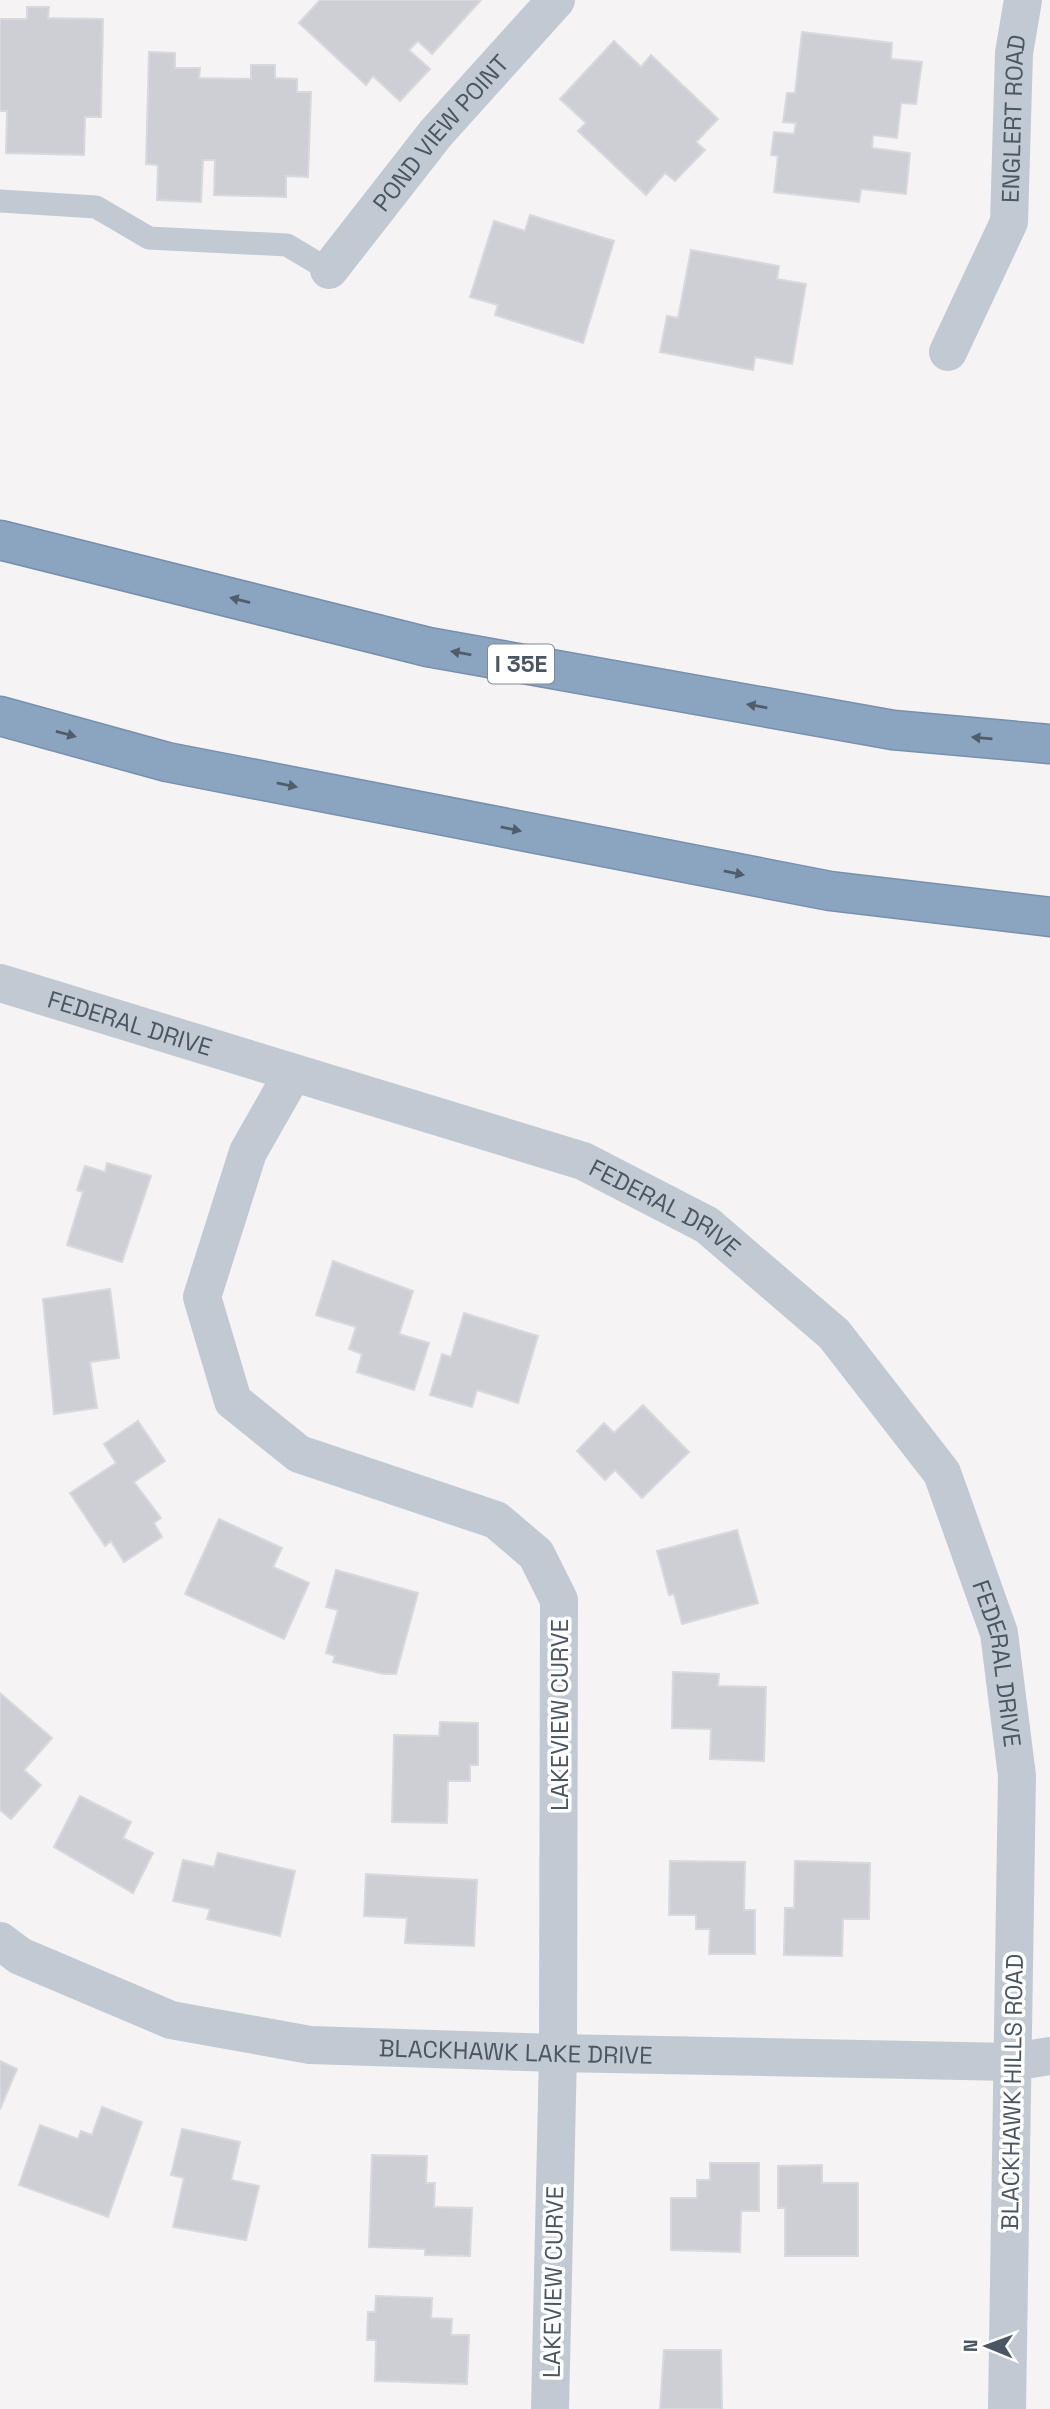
<svg xmlns="http://www.w3.org/2000/svg" width="1050" height="2409" viewBox="0 0 1050 2409" font-family="'Space Grotesk',sans-serif">
<style>
.building{fill:#cdcfd5;stroke:#d7d9de;stroke-width:2}
.lines{fill:none;stroke-linecap:round;stroke-linejoin:round}
.highway-casing{stroke:#7690ad;stroke-width:41}
.lane{stroke:#c1cad2;stroke-width:23}
.street{stroke:#c1cad2;stroke-width:38}
.highway{stroke:#8ba5c1;stroke-width:38}
.oneway{fill:#505e6b}
.labels{text-anchor:middle;dominant-baseline:central;stroke-width:7;stroke-linejoin:round;paint-order:stroke}
.shield{fill:#fff;stroke:#808990;stroke-width:2}
.shield-label{font-size:23px;font-weight:bold;fill:#4a5661}
.street-label{font-size:24px;fill:#4a5661;stroke:#fff}
</style>
<rect width="100%" height="100%" fill="#f5f3f3"/>
<g class="building">
<polygon points="320,0 481,0 432,54 418,41 409,50 430,69 400,101 373,76 366,85 299,23"/>
<polygon points="27,7 49,7 48,18 103,19 101,117 85,117 84,155 6,153 7,111 0,111 0,19 27,19"/>
<polygon points="802,32 892,43 891,59 922,62 916,104 901,103 897,138 873,135 872,148 910,153 906,194 861,189 859,202 774,192 778,156 771,155 774,132 794,134 796,123 783,122 787,93 795,93"/>
<polygon points="614,41 641,67 651,55 718,119 696,142 705,150 675,181 665,173 646,195 578,131 586,123 560,99"/>
<polygon points="149,52 175,53 175,68 200,68 199,78 251,79 251,65 275,65 275,78 297,79 297,92 311,92 308,177 286,176 286,197 214,195 215,160 203,160 201,202 157,200 158,165 146,164"/>
<polygon points="530,215 614,241 583,343 495,315 498,305 470,297 494,221 525,231"/>
<polygon points="691,250 779,266 777,279 806,284 792,364 755,357 753,370 660,352 667,316 678,318"/>
<polygon points="107,1163 151,1176 122,1262 67,1245 83,1192 77,1190 85,1166 105,1172"/>
<polygon points="333,1261 413,1291 399,1334 429,1343 414,1390 357,1372 362,1354 349,1349 356,1327 316,1315"/>
<polygon points="110,1289 119,1358 90,1362 97,1408 54,1414 43,1299"/>
<polygon points="464,1313 538,1336 518,1403 477,1390 472,1407 430,1395 442,1354 451,1357"/>
<polygon points="643,1405 689,1452 642,1498 615,1470 605,1480 577,1451 604,1423 614,1433"/>
<polygon points="138,1421 165,1461 134,1482 161,1518 154,1523 162,1537 124,1562 111,1541 105,1546 70,1493 116,1463 104,1444"/>
<polygon points="219,1519 282,1548 273,1567 309,1583 284,1639 185,1594"/>
<polygon points="737,1530 758,1603 682,1624 674,1594 669,1595 657,1551"/>
<polygon points="336,1570 418,1593 396,1674 384,1674 333,1662 335,1656 326,1653 338,1610 326,1607"/>
<polygon points="673,1672 719,1674 718,1686 766,1687 764,1761 710,1759 711,1729 672,1728"/>
<polygon points="0,1693 52,1738 24,1770 41,1785 11,1819 0,1810"/>
<polygon points="440,1722 478,1723 478,1765 470,1765 470,1781 448,1781 447,1823 392,1822 394,1735 439,1736"/>
<polygon points="80,1796 131,1822 123,1838 153,1853 133,1893 54,1847"/>
<polygon points="218,1853 295,1871 280,1936 207,1919 210,1909 173,1901 183,1860 214,1867"/>
<polygon points="670,1861 745,1862 744,1910 755,1910 755,1954 709,1954 710,1929 696,1929 696,1915 669,1915"/>
<polygon points="795,1861 870,1863 869,1919 843,1919 842,1956 784,1955 785,1908 794,1908"/>
<polygon points="366,1874 477,1880 474,1946 405,1943 407,1918 364,1916"/>
<polygon points="0,2061 17,2069 0,2109"/>
<polygon points="102,2107 142,2122 108,2217 19,2185 40,2125 78,2139 81,2131 92,2135"/>
<polygon points="182,2129 240,2142 231,2180 259,2186 246,2240 173,2227 184,2178 171,2175"/>
<polygon points="372,2155 427,2156 426,2183 435,2183 434,2207 472,2208 470,2256 425,2255 425,2249 369,2247"/>
<polygon points="710,2163 759,2163 759,2211 741,2211 740,2252 671,2250 671,2198 697,2198 697,2180 710,2180"/>
<polygon points="822,2165 822,2183 858,2183 858,2256 785,2256 785,2208 778,2208 778,2166"/>
<polygon points="376,2296 432,2298 431,2318 452,2319 451,2335 469,2335 467,2384 375,2381 376,2340 367,2340 368,2312 375,2312"/>
<polygon points="664,2350 721,2350 722,2409 660,2409"/>
</g>
<g class="lines">
<defs>
<g id="highway">
<polyline points="0,540 428,647 893,730 1050,744"/>
<polyline points="0,716 167,762 830,891 1050,917"/>
</g>
</defs>
<use href="#highway" class="highway-casing"/>
<polyline class="lane" points="0,201 96,207 149,238 287,245 329,270"/>
<g class="street">
<path id="s1" d="M 329,270 L 436,133 L 556,0"/>
<path id="s2" d="M 948,352 L 1009,222 L 1014,53 L 1023,0"/>
<path id="s3" d="M 0,983 L 583,1161 L 707,1225 L 834,1334 L 942,1473 L 999,1633 L 1017,1776 L 1007,2409"/>
<polyline points="293,1073 248,1152 202,1297 233,1401 299,1454 496,1520 536,1554 559,1600 558,2053 550,2409"/>
<path id="s4" d="M 0,1941 L 20,1956 L 171,2020 L 310,2045 L 558,2053 L 1012,2062 L 1050,2056"/>
</g>
<use href="#highway" class="highway"/>
</g>
<defs><path id="oneway-solid" d="M-6-.8H1V-3.2L6.5 0L1 3.2V.8H-6Z" transform="scale(1.75)"/></defs>
<g class="oneway">
<use href="#oneway-solid" transform="translate(240 600) rotate(-166)"/>
<use href="#oneway-solid" transform="translate(461 653) rotate(-170)"/>
<use href="#oneway-solid" transform="translate(757 706) rotate(-170)"/>
<use href="#oneway-solid" transform="translate(66 734) rotate(15)"/>
<use href="#oneway-solid" transform="translate(982 738) rotate(-175)"/>
<use href="#oneway-solid" transform="translate(287 785) rotate(11)"/>
<use href="#oneway-solid" transform="translate(511 829) rotate(11)"/>
<use href="#oneway-solid" transform="translate(734 873) rotate(11)"/>
</g>
<g class="labels">
<rect class="shield" x="488" y="644.5" width="66" height="39" rx="5"/>
<g class="shield-label">
<text x="521" y="664">I 35E</text>
</g>
<g class="street-label">
<text stroke="none"><textPath href="#s2" startOffset="247">ENGLERT ROAD</textPath></text>
<text stroke="none"><textPath href="#s1" startOffset="177">POND VIEW POINT</textPath></text>
<text stroke="none"><textPath href="#s3" startOffset="136">FEDERAL DRIVE</textPath></text>
<text stroke="none"><textPath href="#s3" startOffset="704">FEDERAL DRIVE</textPath></text>
<text stroke="none"><textPath href="#s3" startOffset="1292">FEDERAL DRIVE</textPath></text>
<text transform="translate(559 1715) rotate(-90)">LAKEVIEW CURVE</text>
<text stroke="none"><textPath href="#s4" startOffset="536">BLACKHAWK LAKE DRIVE</textPath></text>
<text transform="translate(1012 2092) rotate(-89)">BLACKHAWK HILLS ROAD</text>
<text transform="translate(553 2282) rotate(-89)">LAKEVIEW CURVE</text>
</g>
</g>
<g transform="translate(987 2346) rotate(271)" stroke="#ffffff" stroke-width="5" paint-order="stroke">
<path d="M0-5L12 26L0 18L-12 26Z" fill="#4a5661"/>
<text y="-10" font-size="19" font-weight="bold" text-anchor="middle" fill="#4a5661">N</text>
</g>
</svg>
